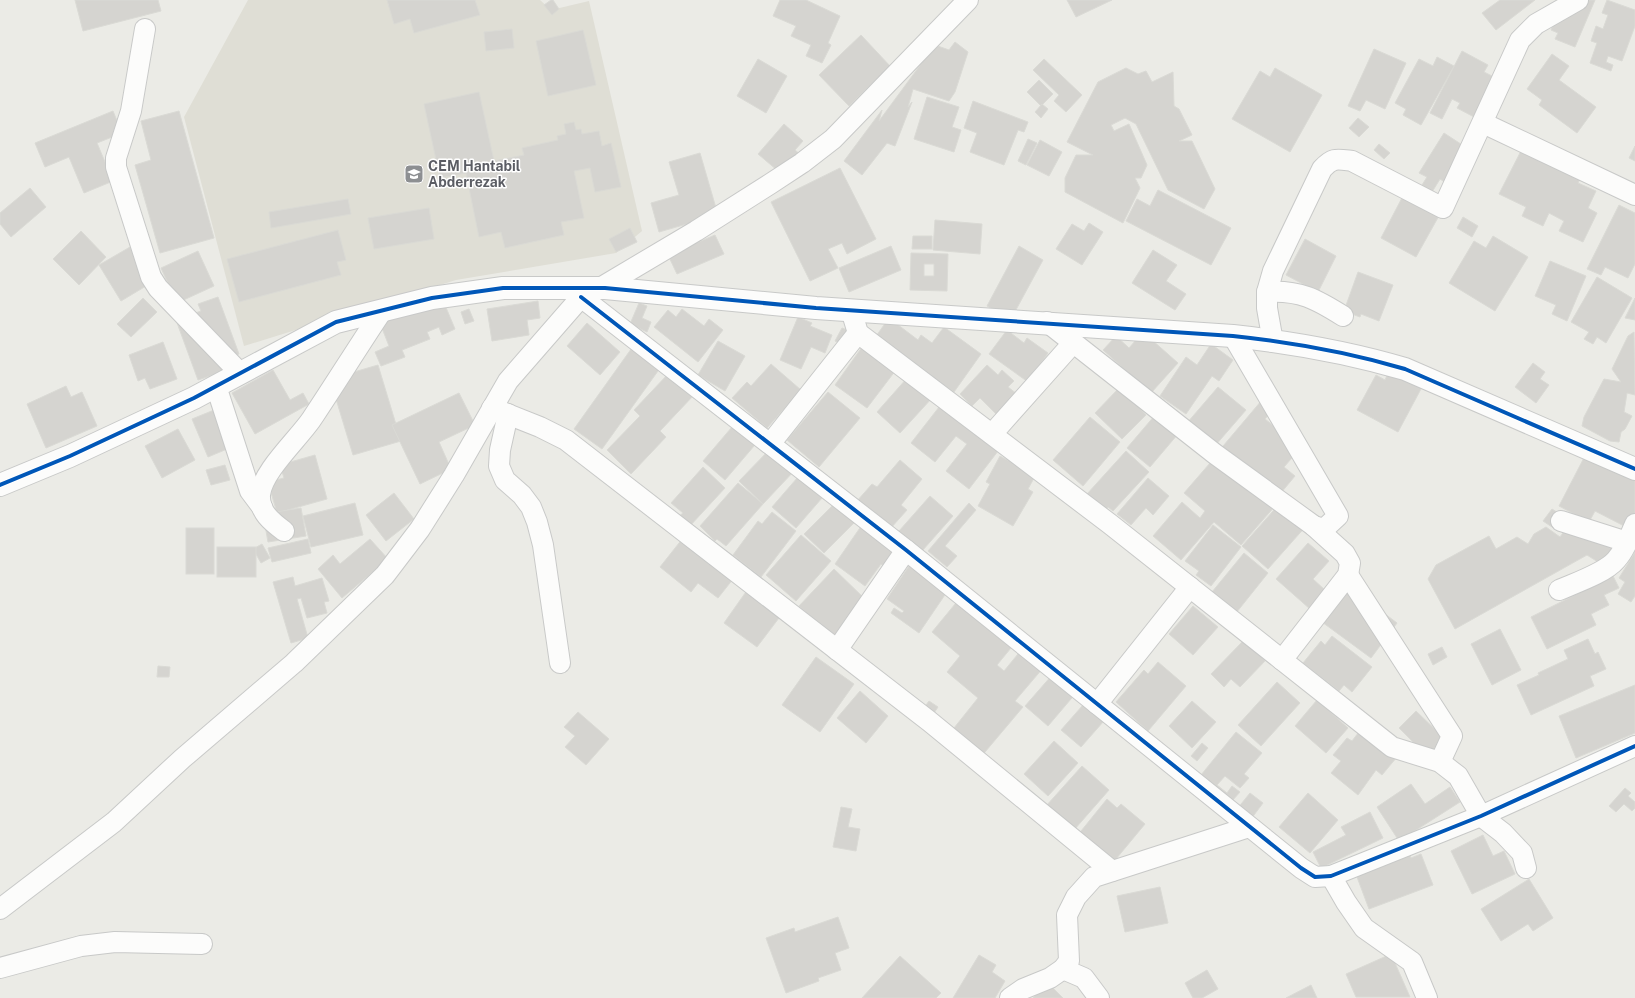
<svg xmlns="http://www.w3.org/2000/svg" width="1635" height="998" viewBox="0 0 1635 998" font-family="'Public Sans',sans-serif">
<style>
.education{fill:#dfded5}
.building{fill:#d5d4d0;stroke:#dadad5;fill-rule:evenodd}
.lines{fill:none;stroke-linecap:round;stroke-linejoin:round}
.minor-casing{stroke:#c8c9c8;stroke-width:22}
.tertiary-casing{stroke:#c8c9c8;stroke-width:24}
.minor{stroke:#fcfcfb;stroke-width:20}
.tertiary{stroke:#fcfcfb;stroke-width:22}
.cycleway-casing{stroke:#fff;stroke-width:6}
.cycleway{stroke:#0057b8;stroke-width:4}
.labels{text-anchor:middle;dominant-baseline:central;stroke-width:3;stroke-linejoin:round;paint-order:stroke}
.poi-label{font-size:14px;font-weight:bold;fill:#5b5d64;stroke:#fff;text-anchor:start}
</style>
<rect width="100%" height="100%" fill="#ebebe6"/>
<polygon class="education" points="248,0 540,0 551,10 589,1 642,231 616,253 456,280 244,346 184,117"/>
<g class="building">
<polygon points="75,0 158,0 161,11 83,31"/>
<polygon points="387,0 475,0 480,15 414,33 410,19 394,24"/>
<polygon points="551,0 553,0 559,9 552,15 544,5"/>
<polygon points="780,0 806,0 840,16 828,43 831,45 822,63 806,56 811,45 791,36 796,26 773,16"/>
<polygon points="1067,0 1112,0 1076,17"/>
<polygon points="1500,0 1535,0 1496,30 1482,13"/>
<polygon points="1582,0 1595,0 1575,47 1555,39 1558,33 1551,30 1562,5"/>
<polygon points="1607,0 1635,10 1635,26 1622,61 1608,56 1606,62 1613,65 1611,71 1590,63 1597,43 1591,41 1596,26 1603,29 1608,15 1602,13"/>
<polygon points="512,29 514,48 486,51 484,32"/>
<polygon points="583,30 596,85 548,96 536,41"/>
<polygon points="861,35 890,66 849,106 819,75"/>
<polygon points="955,42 968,52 955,92 949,101 913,89 908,107 912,102 895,146 887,143 862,175 844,161 882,110 879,121 935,45 949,50"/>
<polygon points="1374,49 1406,63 1385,109 1366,100 1360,111 1348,106"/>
<polygon points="1462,51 1488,65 1484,72 1496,78 1476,118 1457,108 1460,103 1452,99 1442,119 1430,113"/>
<polygon points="1552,54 1569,66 1559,80 1596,107 1577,133 1539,105 1542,100 1527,89"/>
<polygon points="1437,57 1454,66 1421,125 1403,115 1406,109 1395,103 1419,59 1433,66"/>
<polygon points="758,59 787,76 766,113 737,96"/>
<polygon points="1044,59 1082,95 1066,112 1054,101 1059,95 1033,70"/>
<polygon points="1126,68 1138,74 1146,71 1152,82 1173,72 1174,106 1179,109 1192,135 1179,141 1192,141 1215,189 1204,209 1168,190 1136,124 1125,118 1111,125 1114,131 1129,124 1147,165 1141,178 1135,178 1140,188 1123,223 1065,192 1065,178 1076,155 1093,155 1067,142 1098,82"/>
<polygon points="1275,68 1322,95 1290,152 1232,119 1260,71 1270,77"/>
<polygon points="1039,80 1053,94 1041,106 1027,92"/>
<polygon points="479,92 494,161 524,155 522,148 558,140 557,136 566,134 564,124 574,122 576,130 581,129 582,134 599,131 602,146 611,143 621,187 595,192 590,168 574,171 584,218 561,222 564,235 505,248 501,232 479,237 466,173 440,178 424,104"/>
<polygon points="927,97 959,107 952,127 961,130 954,152 914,139"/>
<polygon points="973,101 1028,122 1024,132 1018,130 1004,165 970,152 977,133 964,128"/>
<polygon points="1042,104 1048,109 1041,118 1035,112"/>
<polygon points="113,111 122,133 97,143 113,181 84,193 69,157 45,167 35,143"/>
<polygon points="179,111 214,238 160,253 135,165 151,160 141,121"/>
<polygon points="1358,118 1369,127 1359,137 1349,128"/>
<polygon points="784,124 803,141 795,150 802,156 784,176 758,154"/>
<polygon points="1444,133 1470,150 1448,184 1440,179 1432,192 1422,185 1427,177 1419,173"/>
<polygon points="1028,139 1037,143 1026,165 1018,161"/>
<polygon points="1040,140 1062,152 1049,176 1027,165"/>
<polygon points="1379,144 1390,153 1384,159 1374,150"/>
<polygon points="1635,146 1635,161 1629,158"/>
<polygon points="1523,147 1581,177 1578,183 1596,191 1588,208 1597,213 1583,242 1559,231 1564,221 1549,213 1543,226 1522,216 1526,207 1499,194"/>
<polygon points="700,153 718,215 659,232 651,203 679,195 669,162"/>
<polygon points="840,168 876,239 847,254 842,243 828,249 838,268 810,281 771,202"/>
<polygon points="30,188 46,207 11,237 0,224 0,213"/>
<polygon points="1158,190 1231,228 1211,265 1126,221 1137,199 1150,206"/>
<polygon points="1404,194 1440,214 1416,257 1381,238"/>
<polygon points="348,199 351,214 271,228 269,212"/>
<polygon points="1619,205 1635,213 1635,264 1628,278 1605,267 1601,275 1587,269"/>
<polygon points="429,208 434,239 374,249 368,218"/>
<polygon points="1463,217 1478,226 1472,237 1457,228"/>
<polygon points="935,220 982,224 980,254 933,250"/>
<polygon points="1089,223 1103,232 1082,265 1056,249 1072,224 1084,231"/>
<polygon points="630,228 637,242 616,252 609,239"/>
<polygon points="338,230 346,260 337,262 341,275 239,302 227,259"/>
<polygon points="81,231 106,257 79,285 53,259"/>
<polygon points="715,235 724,254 677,274 668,255"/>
<polygon points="913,236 932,236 932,249 912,249"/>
<polygon points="1493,236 1528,257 1495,311 1449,283 1474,241 1486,248"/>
<polygon points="1305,239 1336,256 1318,292 1286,275"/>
<polygon points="891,246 901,270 849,292 839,268"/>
<polygon points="1019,246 1043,260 1011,319 987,306"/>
<polygon points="130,247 151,283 121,301 99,265"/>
<polygon points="1153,250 1177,265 1166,281 1186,294 1175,310 1132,283"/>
<polygon points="198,251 214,286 177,303 161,268"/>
<path d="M 911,253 L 948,254 L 947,291 L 910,290 ZM 924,264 L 934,264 L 934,276 L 924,276 Z"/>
<polygon points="1550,261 1586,276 1567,321 1552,314 1556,305 1535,296"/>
<polygon points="1358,272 1393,285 1379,321 1361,314 1360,317 1344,311"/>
<polygon points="1597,277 1632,298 1606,343 1597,337 1593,344 1584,339 1589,332 1571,322"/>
<polygon points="218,297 239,354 224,359 228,370 198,380 176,320 201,311 198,304"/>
<polygon points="143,298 157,312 131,337 117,324"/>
<polygon points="442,298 455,329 442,335 439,327 427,332 430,339 402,350 405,357 381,366 375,352 389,346 380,323"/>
<polygon points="1635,298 1635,320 1625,318"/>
<polygon points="538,301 540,318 527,320 529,335 492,341 487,309"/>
<polygon points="639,303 647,306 642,318 651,322 647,332 630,324"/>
<polygon points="469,309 474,321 465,324 461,312"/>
<polygon points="682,309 704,326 709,319 723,330 698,362 654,327 668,310 676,317"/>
<polygon points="798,317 812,323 810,326 832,335 825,353 811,347 801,369 780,360"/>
<polygon points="889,318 918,340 921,335 932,343 944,327 981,354 954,392 905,358 867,408 835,385 870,336 874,339"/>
<polygon points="587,323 620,352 600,375 567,346"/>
<polygon points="842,328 847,330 841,344 835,341"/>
<polygon points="1007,330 1024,343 1027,338 1048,353 1028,382 989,354"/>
<polygon points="1143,332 1178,363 1151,393 1103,350 1116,336 1129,348"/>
<polygon points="1634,332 1635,395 1627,393 1624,412 1632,416 1625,429 1621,432 1619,442 1610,441 1582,426 1584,417 1604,379 1621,382 1612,369 1628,336"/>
<polygon points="639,338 663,364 602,449 574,429"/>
<polygon points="718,341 745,356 725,391 698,375"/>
<polygon points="163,342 177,379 150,389 145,378 138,381 129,355"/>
<polygon points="1211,344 1233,360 1219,381 1212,376 1186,414 1160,396 1186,357 1197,365"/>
<polygon points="1533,363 1545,372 1540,379 1549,385 1536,403 1515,387"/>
<polygon points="771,364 801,390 767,428 732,398 747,382 751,386"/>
<polygon points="378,365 401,441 353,455 330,379"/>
<polygon points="987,365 998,375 1002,370 1014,381 1008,387 1017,394 997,415 980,398 972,406 960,394"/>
<polygon points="1390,369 1422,387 1398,432 1357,410 1376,375 1385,380"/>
<polygon points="273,370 290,400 303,393 309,404 255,434 232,393"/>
<polygon points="669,373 693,396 660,431 666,437 631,474 607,450 640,416 634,410"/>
<polygon points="908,377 932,398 900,433 877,412"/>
<polygon points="66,386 71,397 82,392 97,426 46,448 27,404"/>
<polygon points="1218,387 1246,410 1214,447 1187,423"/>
<polygon points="1119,388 1146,415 1122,439 1095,413"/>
<polygon points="828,392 860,418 819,467 787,440"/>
<polygon points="459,393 475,425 439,442 451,469 420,484 392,425"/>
<polygon points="1262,400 1273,410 1265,419 1280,431 1305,443 1284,467 1295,476 1275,500 1218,452"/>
<polygon points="943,402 1008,438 969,489 946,471 967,444 956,436 935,462 911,443"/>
<polygon points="224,406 239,444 208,457 192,419"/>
<polygon points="1156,414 1178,434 1150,467 1127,448"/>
<polygon points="1090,417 1120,442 1083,486 1053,460"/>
<polygon points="738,420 760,439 725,480 703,461"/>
<polygon points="178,429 195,460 162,478 145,446"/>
<polygon points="771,448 795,470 763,504 739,481"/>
<polygon points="1588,450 1635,474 1635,519 1630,529 1595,511 1589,522 1559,506"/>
<polygon points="1126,451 1149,472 1113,511 1108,507 1105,511 1087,494"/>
<polygon points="1014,454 1039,469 1028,489 1033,492 1013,526 978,506 990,484 986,482 1000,456 1009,461"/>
<polygon points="315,455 327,499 277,513 268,482 284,478 280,465"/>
<polygon points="1217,455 1276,505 1241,545 1214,522 1181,560 1153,536 1182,502 1200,518 1205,511 1184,493"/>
<polygon points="900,460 922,479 901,505 907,510 890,529 857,501 872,484 877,487"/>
<polygon points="225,465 230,480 211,485 206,470"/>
<polygon points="703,467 725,488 689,527 678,517 683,513 671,503"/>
<polygon points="798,477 822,498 796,528 772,507"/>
<polygon points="1148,478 1169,496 1153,515 1146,508 1131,525 1117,514"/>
<polygon points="738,483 763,504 726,546 717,539 715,541 700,526"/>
<polygon points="394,493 414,519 386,541 366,515"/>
<polygon points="930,496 953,516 922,551 899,531"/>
<polygon points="1281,502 1307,525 1268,569 1242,546"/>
<polygon points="355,503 363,535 311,547 303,516"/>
<polygon points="835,503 855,522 824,553 804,534"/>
<polygon points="969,503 976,510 945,546 957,556 947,567 928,551"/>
<polygon points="301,508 306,536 268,542 263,514"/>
<polygon points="1552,509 1614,549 1598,562 1587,555 1455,629 1428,579 1436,565 1489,536 1496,549 1517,537 1528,544 1534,534 1546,527 1560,537 1568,526 1558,531 1543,521"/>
<polygon points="772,512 796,531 761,577 733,555 758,521 762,524"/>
<polygon points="864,522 900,556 890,570 881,564 865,586 835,564"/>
<polygon points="1213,525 1241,547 1211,586 1196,575 1199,571 1185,561"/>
<rect x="186" y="528" width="28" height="46"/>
<polygon points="687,533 737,574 718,598 698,583 691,592 660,567"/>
<polygon points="801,535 831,561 796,601 766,575"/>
<polygon points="308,539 311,553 272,562 268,548"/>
<polygon points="370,539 388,559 342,598 318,569 333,555 340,564"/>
<polygon points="1308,543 1329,561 1313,579 1326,591 1310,609 1276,579"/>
<polygon points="262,544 270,558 261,563 253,549"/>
<rect x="217" y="547" width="39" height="30"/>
<polygon points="1635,552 1635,596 1631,602 1618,594 1625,582 1619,578"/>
<polygon points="1244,553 1268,573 1236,613 1212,592"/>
<polygon points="917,554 955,580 919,633 891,613 894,608 902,613 904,611 887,599"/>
<polygon points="834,569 867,601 833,637 799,606"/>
<polygon points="1613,576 1619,588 1604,595 1609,605 1591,614 1596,625 1547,649 1531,617"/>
<polygon points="293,577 295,586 322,578 329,601 324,602 327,613 307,618 301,598 297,599 308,638 291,643 273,582"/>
<polygon points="1348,586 1397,623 1371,658 1322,622"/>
<polygon points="748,589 782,614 757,647 724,623"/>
<polygon points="965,592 1020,637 997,665 1004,671 1027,643 1049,661 1015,701 1023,707 980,758 950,733 978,698 947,672 960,656 932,632"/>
<polygon points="1193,606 1218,627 1193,655 1169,634"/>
<polygon points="1500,629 1521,670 1492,685 1471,644"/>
<polygon points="1332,636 1372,667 1352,692 1344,685 1339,691 1303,663 1321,641 1325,645"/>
<polygon points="1588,639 1595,654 1598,652 1606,669 1590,676 1594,686 1531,715 1517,685 1539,675 1538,673 1568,659 1564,650"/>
<polygon points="1244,640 1265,661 1240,687 1231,679 1224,687 1211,674"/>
<polygon points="1442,647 1447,657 1433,665 1428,654"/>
<polygon points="816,657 854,684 820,732 782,705"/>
<polygon points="1158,662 1186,686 1148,731 1116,702 1144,670 1148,674"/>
<polygon points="158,666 170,667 169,677 157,677"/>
<polygon points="1060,666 1082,686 1048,726 1025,706"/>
<polygon points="1277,682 1300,703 1261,746 1238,725"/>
<polygon points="1635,685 1635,733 1576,758 1559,716"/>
<polygon points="860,691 888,716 866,743 837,718"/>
<polygon points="1317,700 1348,728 1326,753 1295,726"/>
<polygon points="929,701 938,707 932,716 923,709"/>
<polygon points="1192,701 1216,722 1192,748 1169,726"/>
<polygon points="1083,705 1103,722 1081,747 1061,730"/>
<polygon points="1416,711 1444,738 1427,756 1399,728"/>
<polygon points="578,712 609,739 586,765 565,747 575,736 564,727"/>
<polygon points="1362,728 1397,757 1382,775 1376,770 1358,795 1331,773 1341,761 1333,755 1347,738 1352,741"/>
<polygon points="1236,732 1262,753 1244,774 1249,778 1240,788 1225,776 1217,785 1227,793 1232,786 1240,792 1232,801 1201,775"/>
<polygon points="1054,741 1078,763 1048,796 1024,774"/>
<polygon points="1202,743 1208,748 1197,761 1191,756"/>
<polygon points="1082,766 1109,790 1074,830 1046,806"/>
<polygon points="1411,784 1425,804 1450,787 1460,802 1399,841 1377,807"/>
<polygon points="1625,788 1631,793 1628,796 1635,802 1635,808 1632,811 1624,804 1616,812 1609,806"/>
<polygon points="1250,793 1263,803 1251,819 1237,809"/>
<polygon points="1308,793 1338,820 1310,853 1279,827"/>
<polygon points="1107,799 1117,808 1121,804 1145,824 1111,865 1077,836"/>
<polygon points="841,807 852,809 848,827 860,829 856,851 833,847"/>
<polygon points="1370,812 1383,838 1321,868 1313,852 1346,835 1341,827"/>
<polygon points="1483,835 1493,856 1504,851 1515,874 1472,894 1451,851"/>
<polygon points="1408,849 1411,858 1421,854 1433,885 1369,909 1354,869"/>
<polygon points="1529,879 1553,918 1533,931 1528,924 1501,941 1481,909"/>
<polygon points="1160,887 1168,923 1125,932 1117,896"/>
<polygon points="838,917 849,948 835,953 841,970 818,978 819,981 786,993 766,938 794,928 795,932"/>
<polygon points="1391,954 1410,997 1356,997 1346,974"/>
<polygon points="979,955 996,965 992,972 1005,981 995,998 953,998"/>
<polygon points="900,956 941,993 936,998 862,998"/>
<polygon points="1207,970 1218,989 1202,998 1193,998 1185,983"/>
<polygon points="1048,983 1063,998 1033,998"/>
<polygon points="1311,985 1317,998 1286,998"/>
</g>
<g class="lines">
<defs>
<g id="minor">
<polyline points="145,29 131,111 116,158 116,167 151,277 158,288 240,373"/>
<polyline points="1483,123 1635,195"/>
<polyline points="600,288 696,231 770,184 802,163 833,139 968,0"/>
<path d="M 1267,292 C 1300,290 1316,299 1343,316"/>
<polyline points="581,297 906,550 1301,868 1315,877 1331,876 1481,816 1635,746"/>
<polyline points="851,310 858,333 1110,524 1392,747 1440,762 1458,776 1481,816 1503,833 1522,853 1526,868"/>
<polyline points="1047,322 1215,454 1314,526 1324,529 1338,516 1233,336"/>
<path d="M 1273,342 L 1267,308 L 1267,292 L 1273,271 L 1322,169 C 1333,157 1337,159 1352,161 L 1443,208 L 1520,40 L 1536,24 L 1578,0"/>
<polyline points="216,386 250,491 262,507"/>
<polyline points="492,408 540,427 566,440 929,721 1112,871"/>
<polyline points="508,414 500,450 499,466 505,480 522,495 531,507 537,522 543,545 560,663"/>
<polyline points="992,434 1073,343"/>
<polyline points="770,444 858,333"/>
<polyline points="1561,521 1627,542"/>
<path d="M 284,531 C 272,522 259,512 260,495 C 262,472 297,440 311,420 C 335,384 358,347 382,311"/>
<polyline points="1348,575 1452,736 1440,762"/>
<path d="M 1559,590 C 1575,583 1605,573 1616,560 C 1625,550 1630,536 1635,524"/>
<polyline points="837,650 906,550"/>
<polyline points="1282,660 1348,575 1350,563 1345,554 1314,526"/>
<polyline points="1097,704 1190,587"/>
<polyline points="1331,876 1346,902 1364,928 1412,962 1427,998"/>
<polyline points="0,909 114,822 183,758 294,663 385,575 420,529 454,475 508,381 589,288"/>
<polyline points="0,968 81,946 115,942 202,944"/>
<polyline points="1063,969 1084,978 1099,998"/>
<polyline points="1010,998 1023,989 1050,978 1063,969 1069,961 1067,915 1076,897 1094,877 1249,827"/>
</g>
<path id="tertiary" d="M 0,485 L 70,456 L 194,398 L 336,322 L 432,298 L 503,288 L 605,288 L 816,308 L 1233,336 C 1289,342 1351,353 1405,369 L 1635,469"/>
</defs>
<use href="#minor" class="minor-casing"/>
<use href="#tertiary" class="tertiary-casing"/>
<use href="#minor" class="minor"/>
<use href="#tertiary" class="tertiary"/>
<defs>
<g id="cycleway">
<polyline points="581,297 906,550 1301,868 1315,877 1331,876 1481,816 1635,746"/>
<path d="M 0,485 L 70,456 L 194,398 L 336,322 L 432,298 L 503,288 L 605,288 L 816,308 L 1233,336 C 1289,342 1351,353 1405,369 L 1635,469"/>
</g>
</defs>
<use href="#cycleway" class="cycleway-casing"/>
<use href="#cycleway" class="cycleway"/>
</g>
<defs>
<symbol id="school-square" viewBox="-11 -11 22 22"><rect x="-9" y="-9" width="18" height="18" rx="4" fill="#8d8f92" stroke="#fff"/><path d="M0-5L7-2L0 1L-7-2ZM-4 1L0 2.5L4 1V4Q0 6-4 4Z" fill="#fff"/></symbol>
</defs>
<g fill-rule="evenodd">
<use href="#school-square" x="403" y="163" width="22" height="22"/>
</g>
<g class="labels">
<g class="poi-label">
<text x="428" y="166">CEM Hantabil<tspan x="428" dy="16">Abderrezak</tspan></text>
</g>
</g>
</svg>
